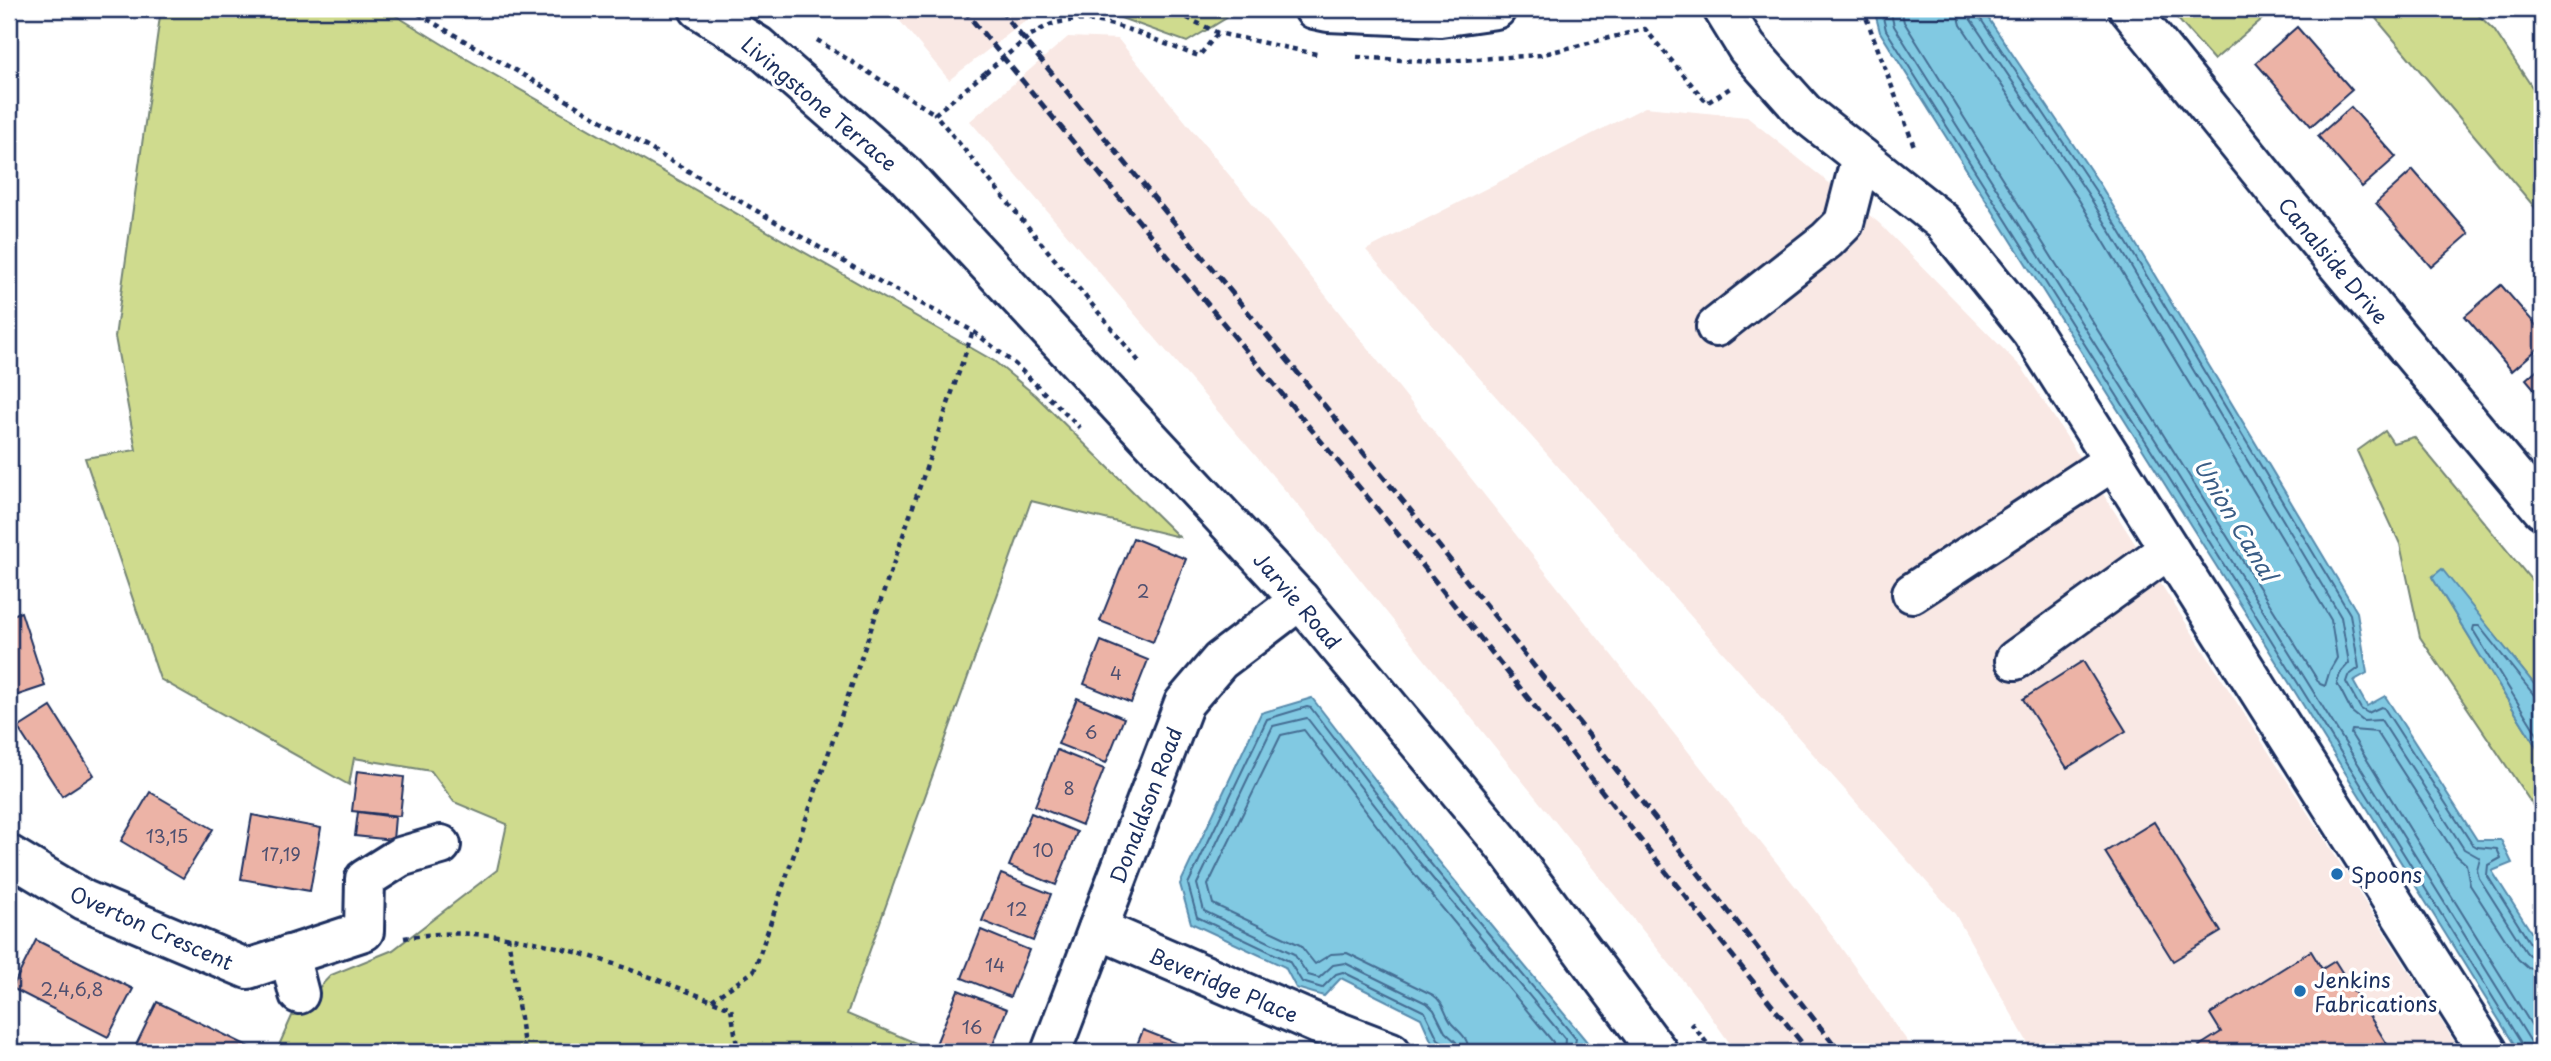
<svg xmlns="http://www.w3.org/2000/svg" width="2551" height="1061" viewBox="0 0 2551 1061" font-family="'Playpen Sans',sans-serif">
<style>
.built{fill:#f9e8e4}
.green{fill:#cfdb8e;stroke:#758576;stroke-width:2}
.water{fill:#81c9e2;stroke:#588bad;stroke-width:2}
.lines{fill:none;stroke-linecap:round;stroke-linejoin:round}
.shore{stroke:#446d93;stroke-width:2}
.building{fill:#ecb3a6;stroke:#1b2f5e;stroke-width:2}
.minor-casing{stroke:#1b2f5e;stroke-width:44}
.path{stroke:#1b2f5e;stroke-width:4.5;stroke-dasharray:5 5;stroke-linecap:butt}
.minor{stroke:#fff;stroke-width:38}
.rail{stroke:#1b2f5e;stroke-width:5;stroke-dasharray:10 5;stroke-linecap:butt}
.path-bridge{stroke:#1b2f5e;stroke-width:4.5;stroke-dasharray:5 5;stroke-linecap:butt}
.poi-dot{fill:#1f6fb2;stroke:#fff;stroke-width:2.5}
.labels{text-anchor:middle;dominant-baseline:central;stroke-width:7;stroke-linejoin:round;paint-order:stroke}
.number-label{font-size:18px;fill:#4f5070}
.street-label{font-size:21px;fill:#1b2f5e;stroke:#fff}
.poi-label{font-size:21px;fill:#1b2f5e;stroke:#fff;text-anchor:start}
.water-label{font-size:23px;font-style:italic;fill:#3a5d86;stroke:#fff}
</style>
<rect width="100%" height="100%" fill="#fff"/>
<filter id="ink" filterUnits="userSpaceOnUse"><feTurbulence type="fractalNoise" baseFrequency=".0143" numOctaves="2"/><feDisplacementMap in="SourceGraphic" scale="14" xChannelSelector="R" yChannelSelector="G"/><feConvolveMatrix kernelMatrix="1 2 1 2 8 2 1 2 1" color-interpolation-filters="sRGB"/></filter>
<g filter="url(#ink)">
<g class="built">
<polygon points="890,9 1041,9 949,80"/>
<polygon points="1068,37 1118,39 1257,209 1815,911 1915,1052 1736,1052 1702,1004 1342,557 970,121"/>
<polygon points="1645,107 1747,117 1879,223 2023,369 2461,1052 2033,1052 1955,914 1366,250"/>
</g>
<g class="green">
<polygon points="161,9 385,9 465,58 994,361 1035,395 1179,537 1031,501 847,1014 937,1052 276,1052 292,1016 331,975 393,950 497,870 507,824 454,802 431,771 354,758 349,785 160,679 85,458 136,450 115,337"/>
<polygon points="1096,9 1201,9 1228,17 1187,42"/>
<polygon points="2169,9 2274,9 2214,60"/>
<polygon points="2368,9 2472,9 2494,30 2542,102 2542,216"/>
<polygon points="2385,431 2393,443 2414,437 2542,593 2542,694 2442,570 2432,577 2542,756 2542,819 2420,637 2400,544 2357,451"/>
</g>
<g class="water">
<polygon points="1874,9 1982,9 2101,186 2357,612 2367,673 2353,681 2367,706 2385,696 2477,840 2501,840 2512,863 2492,871 2542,949 2542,1052 2519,1052 2244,610 1880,32"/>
<polygon points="2442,569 2542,694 2542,756 2432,577"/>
<polygon points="1312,698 1427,847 1592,1048 1549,1052 1450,1052 1433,1045 1421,1018 1341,978 1324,996 1296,988 1285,967 1191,923 1180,884 1261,713"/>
</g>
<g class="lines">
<g class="shore">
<polyline points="1881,9 1886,30 2250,606 2523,1046 2524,1052"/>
<polyline points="1890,9 1894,26 2257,601 2531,1042 2533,1052"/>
<polyline points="1901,9 1904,22 2320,684 2325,686 2330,670 2337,658 2331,620 2079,200 1961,25 1957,9"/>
<polyline points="1968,9 1971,20 2088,194 2341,617 2349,663 2340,673 2337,683 2352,712 2363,721 2381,720 2464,849 2480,858 2477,870 2479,878 2526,952 2533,959 2542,960"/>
<polyline points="1977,9 1978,15 2095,190 2350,614 2359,668 2348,676 2346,682 2361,709 2368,713 2381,707 2384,708 2472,844 2477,847 2497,849 2501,858 2488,865 2487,875 2533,948 2542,952"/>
<polyline points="2542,698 2534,695 2479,626 2474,626 2473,630 2542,742"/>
<polyline points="2542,971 2528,968 2518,959 2470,885 2466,864 2456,855 2377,732 2352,730 2351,734 2542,1042"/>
<polyline points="1450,1052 1448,1045 1438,1039 1425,1012 1343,972 1336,974 1322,988 1302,982 1289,961 1197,917 1188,884 1267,719 1307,707 1311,708 1421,852 1576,1039 1573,1052"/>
<polyline points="1459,1052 1456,1042 1445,1032 1434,1010 1428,1004 1345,963 1333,965 1319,978 1308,975 1294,954 1204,911 1197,884 1273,726 1307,718 1415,857 1565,1039 1564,1052"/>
<path d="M 1469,1052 C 1468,1037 1461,1034 1452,1024 C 1444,1014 1445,1003 1433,995 L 1347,953 L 1331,954 L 1315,964 L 1300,945 L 1213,904 L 1208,885 L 1281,735 L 1304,730 L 1406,864 L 1553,1042 L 1553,1052"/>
</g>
</g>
<g class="building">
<polygon points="2297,27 2352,90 2311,126 2256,63"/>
<polygon points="2351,107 2396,157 2362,187 2318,136"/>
<polygon points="2413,170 2469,234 2431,267 2376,203"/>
<polygon points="2501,285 2542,332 2542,345 2512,371 2465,316"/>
<polygon points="2542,365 2542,398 2526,379"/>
<polygon points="1133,538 1186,559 1153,642 1100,621"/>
<polygon points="21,612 45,686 9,698 9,616"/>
<polygon points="1101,641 1148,660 1131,703 1084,684"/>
<polygon points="2083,661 2126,731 2067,768 2023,699"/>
<polygon points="1077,698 1124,718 1106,763 1058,744"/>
<polygon points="51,707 94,775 62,796 18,728"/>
<polygon points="1057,750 1104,769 1082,825 1035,806"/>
<polygon points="357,771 404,777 400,816 352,811"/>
<polygon points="150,792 213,829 183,878 121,841"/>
<polygon points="358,812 395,817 393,840 355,836"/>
<polygon points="1031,813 1077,832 1056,885 1009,866"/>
<polygon points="252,815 321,828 310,891 241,879"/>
<polygon points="2154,822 2221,932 2173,961 2105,852"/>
<polygon points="1001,874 1051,894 1033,941 982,921"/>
<polygon points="981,930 1029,950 1010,997 962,978"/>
<polygon points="36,940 133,989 108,1037 12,988"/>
<polygon points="2311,951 2322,969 2335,961 2392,1052 2203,1052 2199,1046 2221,1032 2210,1014"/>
<polygon points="958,990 1007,1009 990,1052 958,1052 936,1044"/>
<polygon points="157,1002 252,1048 250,1052 145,1052 135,1047"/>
<polygon points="1143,1030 1199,1052 1134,1052"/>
</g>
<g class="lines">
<defs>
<g id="minor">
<polyline points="699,9 758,46 905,175 1300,600 1503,844 1658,1052"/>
<polyline points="1314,9 1328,12 1440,17 1496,9"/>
<polyline points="1723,9 1747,48 1804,112 1943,222 2031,331 2488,1052"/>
<polyline points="2129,9 2281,197 2542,509"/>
<polyline points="1716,327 1827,240 1844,223 1861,157"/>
<polyline points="1912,593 2113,461"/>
<polyline points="2015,660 2169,549"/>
<polyline points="9,855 84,900 248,969 364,931 365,879 400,857 441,845"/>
<polyline points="1098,929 1318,1024 1391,1052"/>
<polyline points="289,955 299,994"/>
<polyline points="1051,1052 1184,703 1220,661 1300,600"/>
</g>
</defs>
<use href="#minor" class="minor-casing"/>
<g class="path">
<polyline points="410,9 860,271 973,331 1016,365 1080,428"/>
<polyline points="1169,9 1218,33 1321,55"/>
<polyline points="1863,9 1914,146"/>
<path d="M 1031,35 C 1039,31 1047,25 1056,23 C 1106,11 1153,42 1199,56 L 1218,33"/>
<polyline points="817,40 935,114"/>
<polyline points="1357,57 1430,62 1540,55 1645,29 1707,103 1730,88"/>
<polyline points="985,73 935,114 1141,364"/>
<polyline points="508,936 525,1052"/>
<path d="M 404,938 C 517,918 628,969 731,1008 L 738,1052"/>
<polyline points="712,1000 754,971 973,331"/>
<polyline points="1691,1023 1714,1052"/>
</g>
<use href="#minor" class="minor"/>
<g class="rail">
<polyline points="963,9 1393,528 1809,1052"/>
<polyline points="999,9 1412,512 1840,1052"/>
</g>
<polyline class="path-bridge" points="985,73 1031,35"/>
</g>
</g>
<g class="poi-dot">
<circle cx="2337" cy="874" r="7"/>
<circle cx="2300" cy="991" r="7"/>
</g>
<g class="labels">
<g class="number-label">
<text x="1143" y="590">2</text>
<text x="1116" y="672">4</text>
<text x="1091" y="731">6</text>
<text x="1069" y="787">8</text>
<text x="167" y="835">13,15</text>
<text x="1043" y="849">10</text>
<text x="281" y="853">17,19</text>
<text x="1017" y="908">12</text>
<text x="995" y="964">14</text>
<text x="72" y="988">2,4,6,8</text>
<text x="972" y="1026">16</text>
</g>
<g class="street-label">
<text transform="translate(820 103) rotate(40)">Livingstone Terrace</text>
<text transform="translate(2334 260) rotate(50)">Canalside Drive</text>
<text transform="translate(1298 600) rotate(49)">Jarvie Road</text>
<text transform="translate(1145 805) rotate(-69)">Donaldson Road</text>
<text transform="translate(152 927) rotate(24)">Overton Crescent</text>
<text transform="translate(1224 984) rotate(23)">Beveridge Place</text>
</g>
<g class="poi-label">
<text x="2351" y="874">Spoons</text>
<text x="2314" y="979">Jenkins<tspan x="2314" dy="24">Fabrications</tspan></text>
</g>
<g class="water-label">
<text transform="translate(2236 519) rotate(59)">Union Canal</text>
</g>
</g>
<rect width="2551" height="1061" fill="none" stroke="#fff" stroke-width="35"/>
<rect x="18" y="18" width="2516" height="1026" fill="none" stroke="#1b2f5e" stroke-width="2.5" filter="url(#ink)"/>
</svg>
